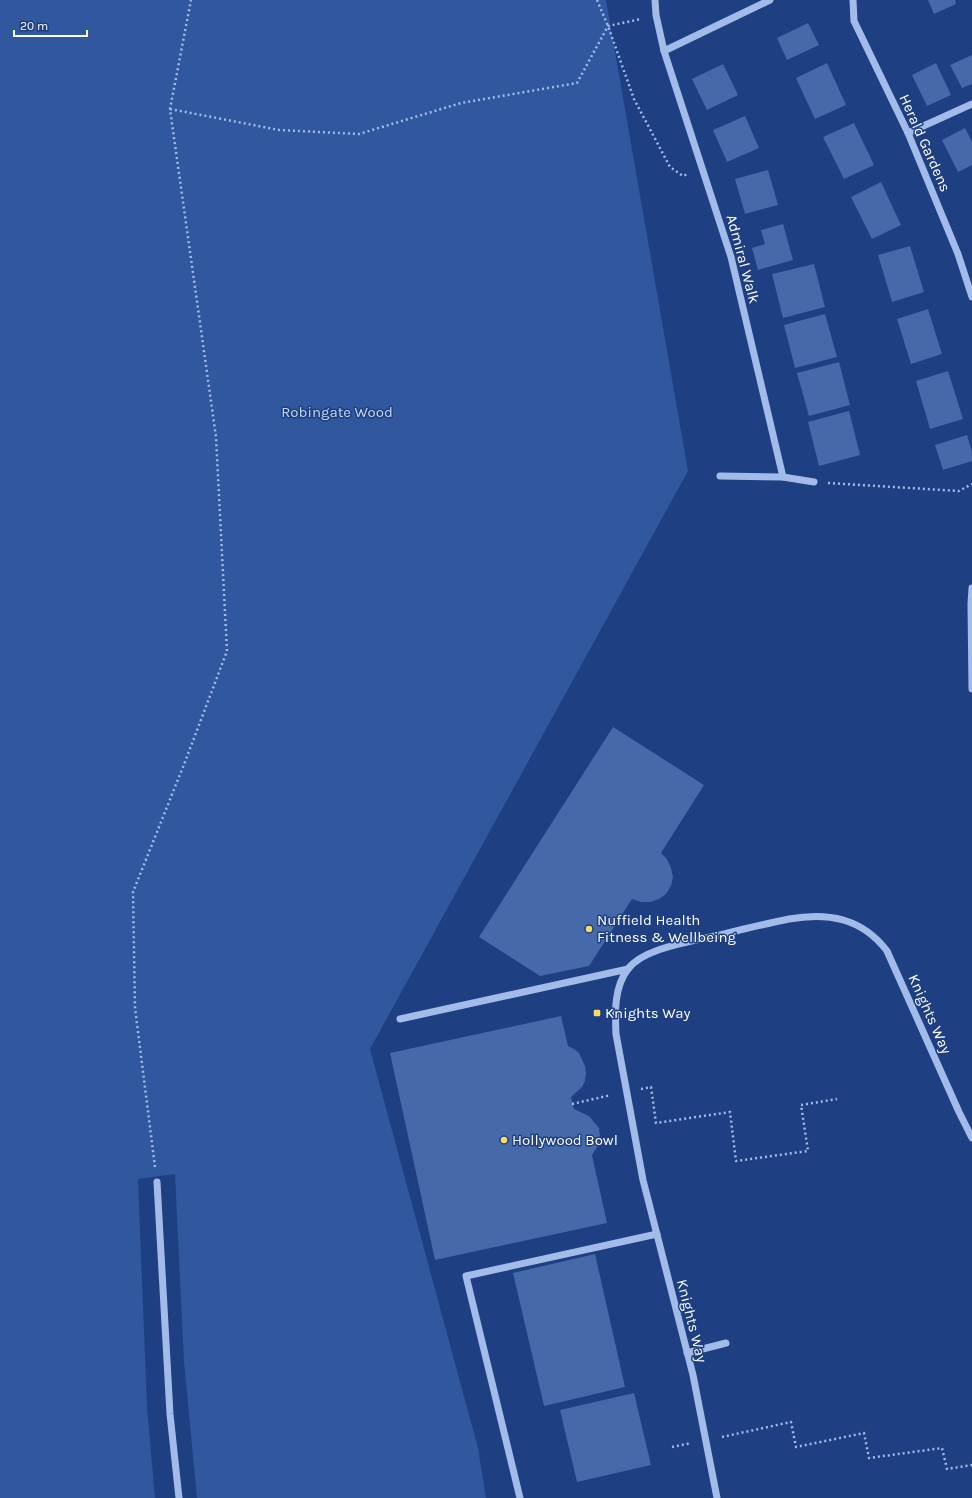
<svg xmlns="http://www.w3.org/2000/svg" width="972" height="1498" viewBox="0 0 972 1498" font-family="Karla,sans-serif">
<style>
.green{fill:#31579f}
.building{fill:#4669aa}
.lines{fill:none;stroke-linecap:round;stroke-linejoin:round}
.path{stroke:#a3bbe9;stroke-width:2.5;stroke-dasharray:2 3;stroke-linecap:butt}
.minor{stroke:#a3bbe9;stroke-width:7}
.poi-dot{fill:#f8db62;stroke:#1e3f81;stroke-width:1.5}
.labels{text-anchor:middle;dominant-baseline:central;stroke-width:3;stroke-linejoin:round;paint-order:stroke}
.street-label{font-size:15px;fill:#fff;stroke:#1e3f81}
.park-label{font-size:15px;fill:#c7d8f7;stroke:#1e3f81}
.poi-label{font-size:15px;fill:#fff;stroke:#1e3f81;text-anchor:start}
</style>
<rect width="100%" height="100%" fill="#1e3f81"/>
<polygon class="green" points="0,0 606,0 688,471 370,1049 478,1448 486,1498 197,1498 184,1362 175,1174 138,1179 147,1406 155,1498 0,1498"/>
<g class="building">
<polygon points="928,0 955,0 956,4 934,14"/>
<polygon points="808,23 819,45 787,60 777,38"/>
<polygon points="972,55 972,84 962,88 950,65"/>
<polygon points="827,63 846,105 815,119 796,78"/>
<polygon points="936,63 951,95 927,106 912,75"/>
<polygon points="723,64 738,95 707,110 692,79"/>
<polygon points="745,116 759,148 727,162 713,130"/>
<polygon points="854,123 874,165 844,179 823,137"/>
<polygon points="965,128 972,142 972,165 958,172 942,140"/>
<polygon points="768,170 778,205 745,214 735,179"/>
<polygon points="881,182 901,225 872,239 851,197"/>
<polygon points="783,224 793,260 758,270 752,248 765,244 761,230"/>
<polygon points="910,246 924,292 892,302 878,255"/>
<polygon points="814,264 825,307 783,318 772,274"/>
<polygon points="928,309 942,354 911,364 897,319"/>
<polygon points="825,314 837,357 795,368 784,325"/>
<polygon points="839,362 850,405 809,416 797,373"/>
<polygon points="948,371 963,419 930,429 916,381"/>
<polygon points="849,411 860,455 819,466 808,422"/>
<polygon points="967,435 972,452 972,461 943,470 935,445"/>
<polygon points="613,727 704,785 661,853 667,859 671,868 673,877 671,886 666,894 659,899 650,902 641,902 632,899 589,966 540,976 479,937"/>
<polygon points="561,1016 568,1046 574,1049 579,1053 585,1066 586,1073 585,1081 582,1087 571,1097 574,1109 589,1116 599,1128 600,1136 599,1144 592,1155 607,1223 435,1260 390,1053"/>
<polygon points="595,1254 625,1387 544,1406 513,1273"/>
<polygon points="634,1393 651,1465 577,1482 560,1410"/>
</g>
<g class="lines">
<g class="path">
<polyline points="597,0 608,26 634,99 670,167 683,176 688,174"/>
<polyline points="170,109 279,130 359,134 461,103 577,83 608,26 641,19"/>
<polyline points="828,483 959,491 972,484"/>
<polyline points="641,1089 651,1087 656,1123 730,1112 736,1161 808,1151 801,1105 837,1099"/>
<polyline points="572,1104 611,1095"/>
<polyline points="155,1167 135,1008 133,892 185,762 227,651 216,437 170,109 191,0"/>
<polyline points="722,1437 791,1422 796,1447 864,1433 869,1458 942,1448 947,1469 972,1465"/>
<polyline points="672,1447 691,1443"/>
</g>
<g class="minor">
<polyline points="655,0 656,15 664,51 770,0"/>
<polyline points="853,0 854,21 908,133 958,254 972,297"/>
<polyline points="664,51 731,257 783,477 814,482"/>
<polyline points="908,133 972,104"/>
<polyline points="720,476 783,477"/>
<polyline points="972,588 971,604 972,689"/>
<polyline points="400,1019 628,969"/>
<polyline points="157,1182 170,1414 179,1498"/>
<polyline points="687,1353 726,1343"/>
<polyline points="520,1498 466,1276 657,1234"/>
<path d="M 717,1498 L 693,1375 L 643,1180 L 616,1034 C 615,1012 614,987 628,969 C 644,948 690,942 715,936 C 740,930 764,924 789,919 C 828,912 862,918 887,951 L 959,1112 L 972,1138"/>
</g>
</g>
<g class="poi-dot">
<circle cx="589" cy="929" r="4"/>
<rect x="593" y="1009" width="8" height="8" rx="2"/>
<circle cx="504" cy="1140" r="4"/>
</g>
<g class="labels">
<g class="street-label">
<text transform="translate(925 143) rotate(66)">Herald Gardens</text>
<text transform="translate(743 259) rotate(75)">Admiral Walk</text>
<text transform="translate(930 1014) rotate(66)">Knights Way</text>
<text transform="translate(692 1321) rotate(76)">Knights Way</text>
</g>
<g class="park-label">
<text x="337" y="412">Robingate Wood</text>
</g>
<g class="poi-label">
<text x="597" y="920">Nuffield Health<tspan x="597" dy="17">Fitness &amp; Wellbeing</tspan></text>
<text x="605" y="1013">Knights Way</text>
<text x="512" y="1140">Hollywood Bowl</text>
</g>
</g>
<path d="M14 30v6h73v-6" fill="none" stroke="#ffffff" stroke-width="2"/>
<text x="20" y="30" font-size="12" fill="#ffffff" stroke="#1e3f81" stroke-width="3" paint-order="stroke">20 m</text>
</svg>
